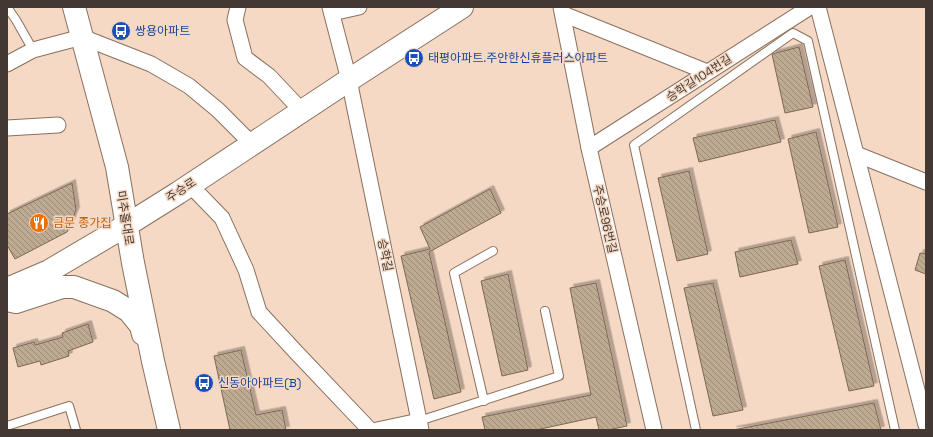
<svg xmlns="http://www.w3.org/2000/svg" width="933" height="437" viewBox="0 0 933 437" font-family="'Space Grotesk','Noto Sans KR',sans-serif">
<style>
.building{fill:url(#building-back-hatch);stroke:#7c6853;filter:url(#shadow)}
.lines{fill:none;stroke-linecap:round;stroke-linejoin:round}
.lane-casing{stroke:#89715f;stroke-width:10}
.street-casing{stroke:#89715f;stroke-width:17}
.secondary-casing{stroke:#89715f;stroke-width:24}
.lane{stroke:#fff;stroke-width:8}
.street{stroke:#fff;stroke-width:15}
.secondary{stroke:#fff;stroke-width:22}
.labels{text-anchor:middle;dominant-baseline:central;stroke-width:3;stroke-linejoin:round;paint-order:stroke}
.transit-label{font-size:12px;fill:#164399;stroke:#f5d9c5;text-anchor:start}
.street-label{font-size:12px;fill:#443932;stroke:#f5d9c5}
.food-label{font-size:12px;fill:#c56008;stroke:#f5d9c5;text-anchor:start}
</style>
<defs>
<pattern id="building-back-hatch" width="6" height="6" patternUnits="userSpaceOnUse"><rect width="6" height="6" fill="#bea992"/><path d="M-1 5l2 2M0 0l6 6M5-1l2 2" fill="none" stroke="#9c8b78"/></pattern>
<filter id="shadow"><feDropShadow dx="3.5" dy="-3.5" stdDeviation="0" flood-color="#0004"/></filter>
</defs>
<rect width="100%" height="100%" fill="#f5d9c5"/>
<g class="building">
<polygon points="799,47 813,107 785,113 772,54"/>
<polygon points="775,120 781,142 699,162 693,138"/>
<polygon points="816,132 838,227 809,233 788,139"/>
<polygon points="689,171 708,254 677,261 658,178"/>
<polygon points="72,183 76,210 67,232 15,259 7,245 7,214"/>
<polygon points="490,189 501,213 429,252 461,392 434,399 401,256 430,249 420,227"/>
<polygon points="791,240 798,264 740,277 735,252"/>
<polygon points="920,253 926,254 926,274 915,270"/>
<polygon points="845,260 874,386 849,391 819,266"/>
<polygon points="508,274 528,370 502,376 481,281"/>
<polygon points="596,283 627,426 608,430 599,430 596,417 536,430 485,430 482,417 591,395 570,288"/>
<polygon points="713,283 743,410 713,416 684,288"/>
<polygon points="88,324 93,342 68,351 69,356 41,365 40,361 18,367 13,348 34,342 35,345 63,337 62,333"/>
<polygon points="241,350 256,415 282,410 286,430 230,430 214,356"/>
<polygon points="874,403 881,430 733,430"/>
</g>
<g class="lines">
<defs>
<g id="lane">
<polyline points="7,7 16,20 33,50"/>
<polyline points="484,401 454,273 493,251"/>
<polyline points="419,421 559,376 545,311"/>
<polyline points="7,426 69,406 76,430"/>
<polyline points="696,430 634,145 793,33 808,41 895,430"/>
</g>
<g id="street">
<polyline points="238,7 235,20 245,58 269,76 302,111"/>
<polyline points="330,7 349,80 421,430"/>
<polyline points="561,7 589,148 654,430"/>
<polyline points="818,7 926,425"/>
<polyline points="332,13 359,7"/>
<polyline points="563,14 707,72"/>
<polyline points="7,64 33,50 82,37 151,64 189,86 218,110 252,144"/>
<polyline points="7,128 58,125"/>
<polyline points="589,148 810,7"/>
<polyline points="856,154 926,182"/>
<polyline points="190,185 222,218 246,270 259,312 295,351 370,430"/>
<polyline points="377,430 419,421"/>
</g>
<g id="secondary">
<polyline points="74,7 117,167 133,263 153,361 169,430"/>
<polyline points="7,289 49,271 127,225 178,193 349,80 462,7"/>
<polyline points="7,300 16,302 62,287 74,287 113,301 129,311 141,326 143,334"/>
</g>
</defs>
<use href="#lane" class="lane-casing"/>
<use href="#street" class="street-casing"/>
<use href="#secondary" class="secondary-casing"/>
<use href="#lane" class="lane"/>
<use href="#street" class="street"/>
<use href="#secondary" class="secondary"/>
</g>
<defs>
<symbol id="bus-disc" viewBox="-11 -11 22 22"><circle r="9.5" fill="#1a4fb4" stroke="#f5d9c5"/><path d="M-5-6H5V4H4V6H2V4H-2V6H-4V4H-5ZM-3.5-4V0h7V-4ZM-3.5 1.2v1.5H-2V1.2ZM2 1.2v1.5H3.5V1.2Z" fill="#fff"/></symbol>
<symbol id="restaurant-disc" viewBox="-11 -11 22 22"><circle r="9.5" fill="#e8710a" stroke="#f5d9c5"/><path d="M-5-6h1v4h1v-4h1v4h1v-4h1v5L-1.5 .5V6h-2V.5L-5-1ZM5-6V6H3V1.5H1.5Q1.5-4 5-6Z" fill="#fff"/></symbol>
</defs>
<g fill-rule="evenodd">
<use href="#bus-disc" x="110" y="20" width="22" height="22"/>
<use href="#bus-disc" x="403" y="47" width="22" height="22"/>
<use href="#restaurant-disc" x="28" y="212" width="22" height="22"/>
<use href="#bus-disc" x="193" y="372" width="22" height="22"/>
</g>
<g class="labels">
<g class="transit-label">
<text x="135" y="31">쌍용아파트</text>
<text x="428" y="58">태평아파트.주안한신휴플러스아파트</text>
<text x="218" y="383">신동아아파트(B)</text>
</g>
<g class="street-label">
<text transform="translate(699 78) rotate(-33)">승학길104번길</text>
<text transform="translate(181 190) rotate(-33)">주승로</text>
<text transform="translate(125 218) rotate(81)">미추홀대로</text>
<text transform="translate(605 219) rotate(77)">주승로96번길</text>
<text transform="translate(385 255) rotate(78)">승학길</text>
</g>
<g class="food-label">
<text x="53" y="223">금문 종가집</text>
</g>
</g>
<rect width="933" height="437" fill="none" stroke="#443932" stroke-width="16"/>
</svg>
